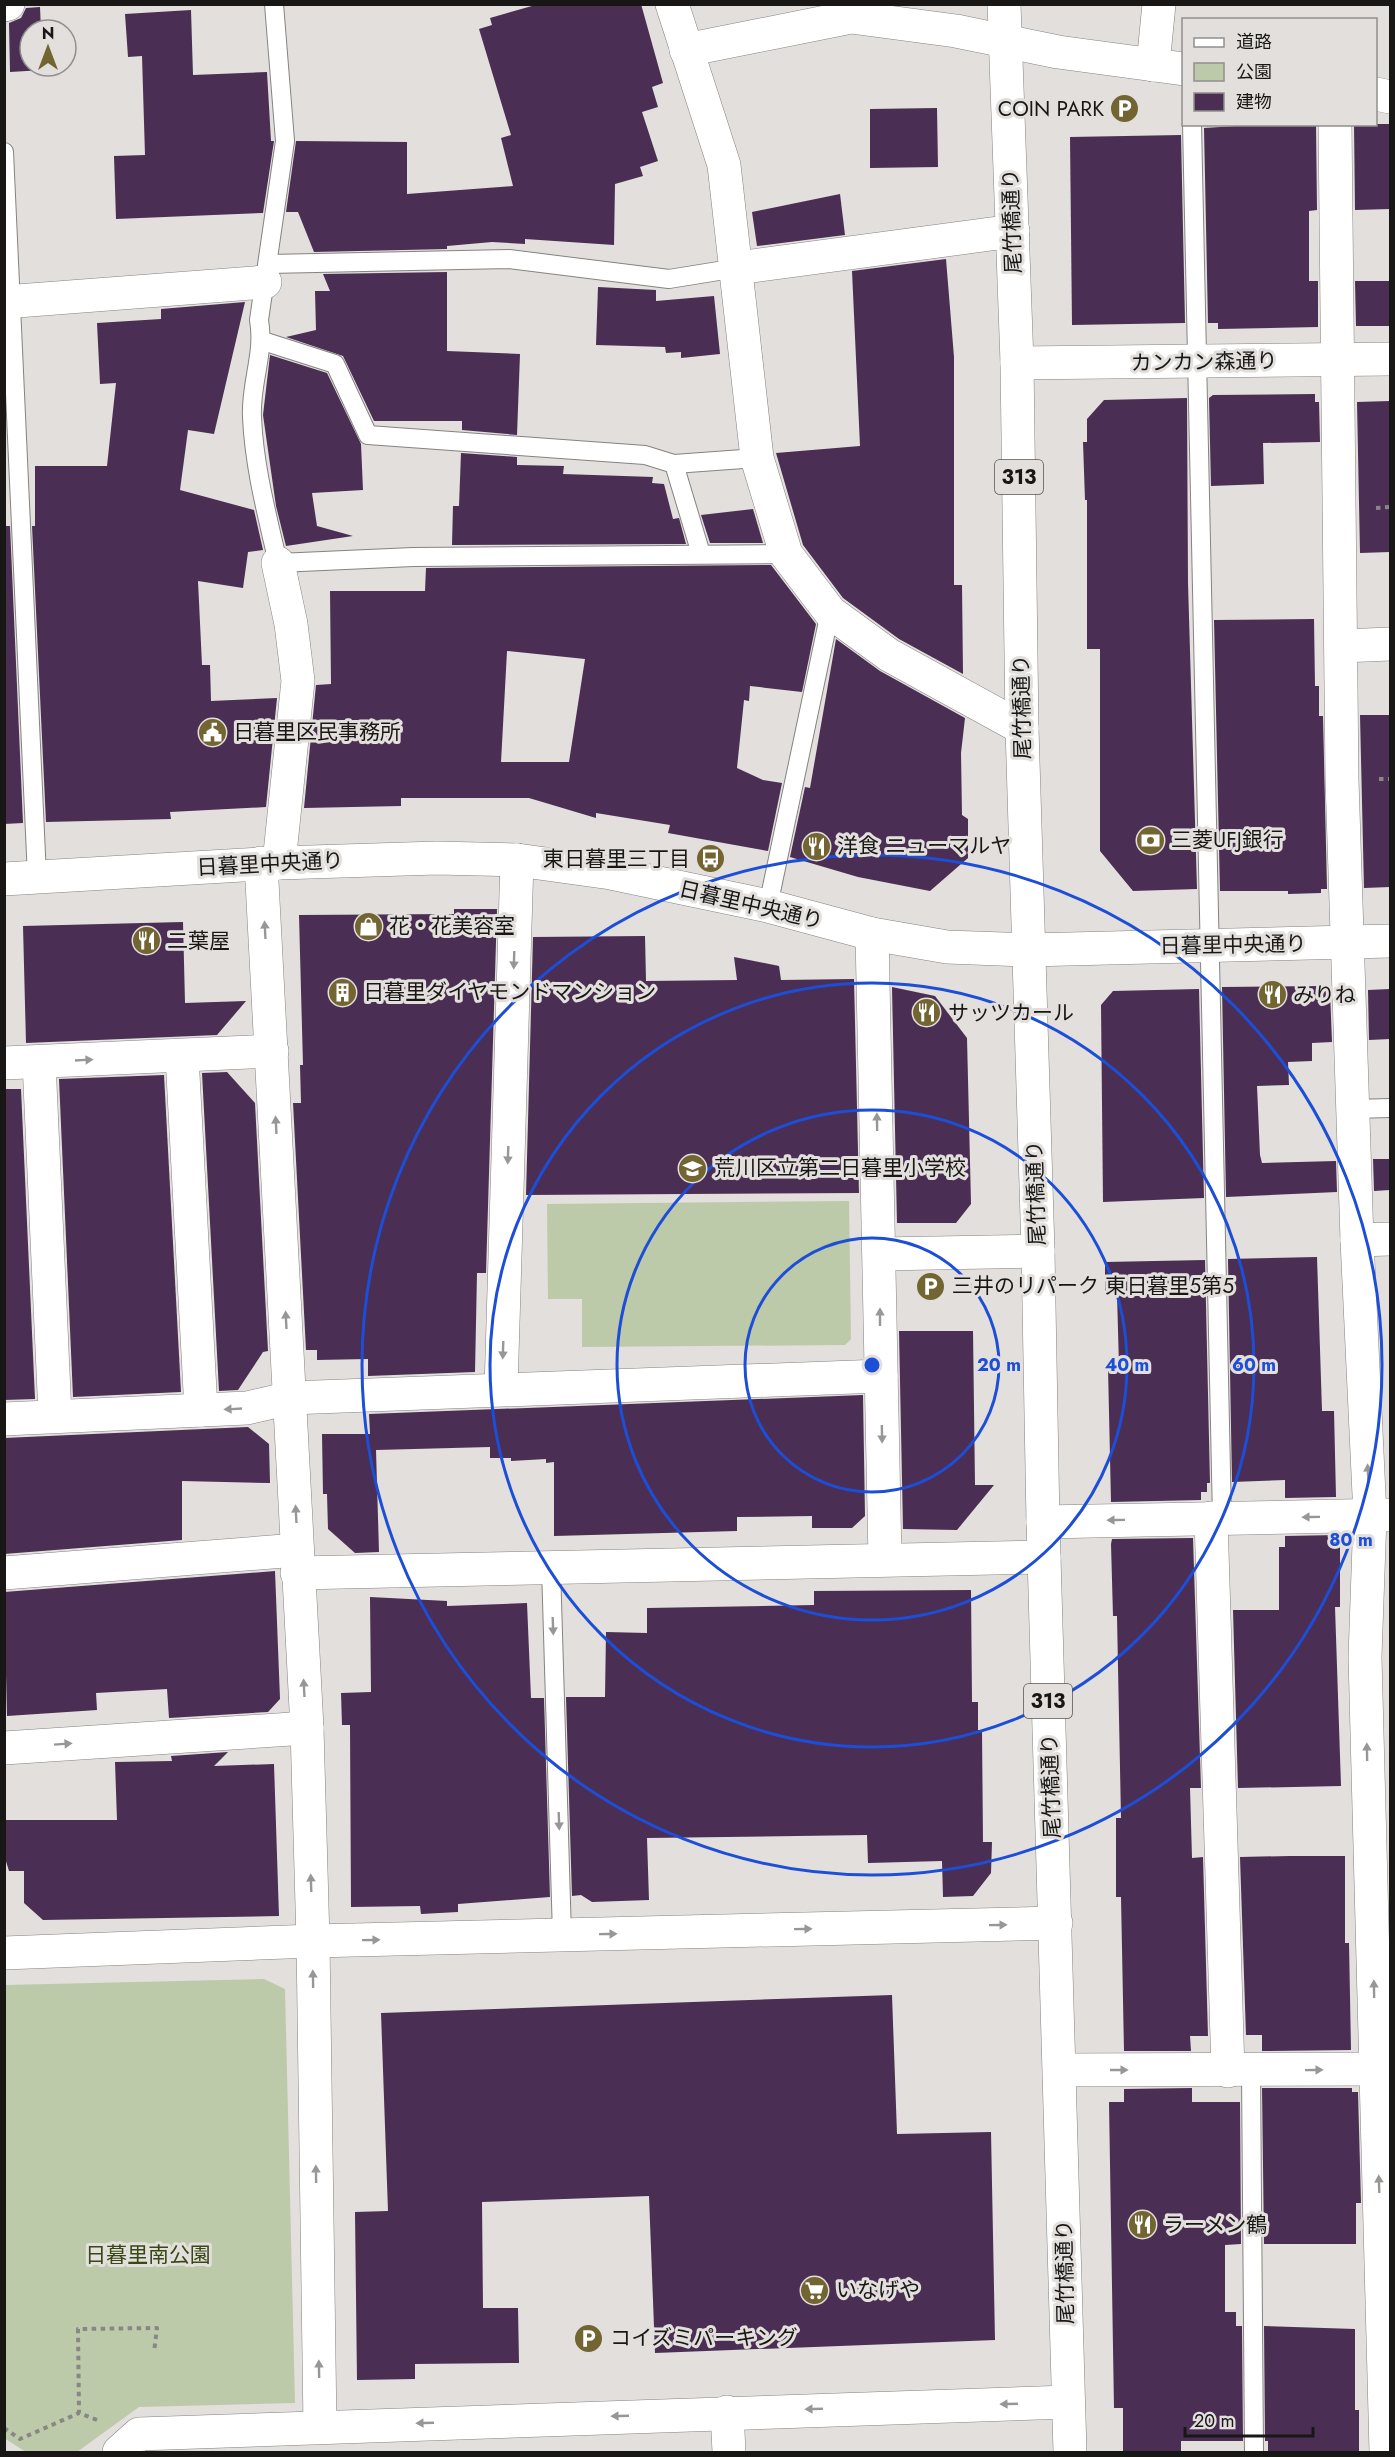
<svg xmlns="http://www.w3.org/2000/svg" width="1395" height="2457" viewBox="0 0 1395 2457" font-family="Jost,'Noto Sans JP',sans-serif">
<style>
.green{fill:#bdcaa9}
.building{fill:#4a2e53;fill-rule:evenodd}
.lines{fill:none;stroke-linecap:round;stroke-linejoin:round}
.lane-casing{stroke:#858381;stroke-width:20}
.street-casing{stroke:#858381;stroke-width:34}
.secondary-casing{stroke:#858381;stroke-width:34}
.primary-casing{stroke:#858381;stroke-width:34}
.path{stroke:#898785;stroke-width:4;stroke-dasharray:4.5 4.5;stroke-linecap:butt}
.lane{stroke:#fff;stroke-width:18}
.street{stroke:#fff;stroke-width:33}
.secondary{stroke:#fff;stroke-width:33}
.primary{stroke:#fff;stroke-width:33}
.oneway{fill:#979796}
.ring{fill:none;stroke:#1d4ed8;stroke-width:3}
.labels{text-anchor:middle;dominant-baseline:central;stroke-width:6;stroke-linejoin:round;paint-order:stroke}
.shield{fill:#e2dfdc;stroke:#555351;stroke-width:1.5}
.shield-label{font-size:20px;font-weight:bold;fill:#181716}
.poi-label{font-size:21px;fill:#181716;stroke:#e2dfdc;text-anchor:start}
.street-label{font-size:21px;fill:#181716;stroke:#e2dfdc}
.park-label{font-size:21px;fill:#374812;stroke:#e2dfdc}
.centre{fill:#1d4ed8;stroke:#e2dfdc;stroke-width:3}
.ring-label{font-size:18px;text-anchor:middle;font-weight:bold;fill:#1d4ed8;stroke:#e2dfdc;stroke-width:6;stroke-linejoin:round;paint-order:stroke}
</style>
<rect width="100%" height="100%" fill="#e2dfdc"/>
<g class="green">
<polygon points="849,1201 851,1339 845,1345 582,1347 582,1299 548,1299 547,1204"/>
<polygon points="264,1979 285,1989 295,2403 139,2407 77,2452 26,2452 4,2438 5,1985"/>
</g>
<g class="building">
<polygon points="539,4 641,4 663,83 652,87 658,107 642,112 658,161 640,167 643,176 615,184 614,245 525,239 525,244 492,242 447,246 447,249 314,252 298,212 286,212 296,141 407,142 407,194 513,186 501,138 511,135 479,29 492,25 490,18"/>
<polygon points="40,7 41,30 30,30 30,66 43,66 43,70 10,72 9,23 21,18 26,8"/>
<polygon points="191,10 193,75 267,72 271,141 274,141 263,213 116,219 114,156 145,155 142,56 128,57 125,14"/>
<polygon points="937,108 938,167 870,168 870,109"/>
<polygon points="1269,124 1316,124 1317,210 1309,211 1309,281 1318,281 1318,327 1218,329 1218,323 1208,323 1204,128"/>
<polygon points="1354,124 1390,124 1390,209 1355,210"/>
<polygon points="1181,135 1185,323 1072,325 1070,137"/>
<polygon points="840,194 845,235 757,246 752,212"/>
<polygon points="946,259 954,357 954,585 962,585 963,674 899,639 843,598 803,545 776,453 860,446 852,271"/>
<polygon points="447,272 447,351 520,354 517,435 462,430 462,421 374,421 343,356 286,337 316,330 315,291 330,291 323,274"/>
<polygon points="1355,281 1390,281 1390,326 1356,326"/>
<polygon points="598,287 656,290 656,301 714,296 720,354 681,358 681,352 666,353 665,347 596,345"/>
<polygon points="245,302 214,434 188,430 180,490 254,510 263,550 248,552 243,588 198,581 202,665 210,665 211,701 277,698 266,807 170,812 171,819 46,822 32,526 35,526 35,466 107,466 116,383 100,384 97,323 161,319 161,309"/>
<polygon points="270,355 327,373 361,444 363,490 312,493 317,526 353,536 286,546 276,506 263,415"/>
<polygon points="1315,394 1315,402 1319,402 1320,442 1263,443 1264,484 1211,486 1209,398 1213,395"/>
<polygon points="1187,398 1188,583 1197,889 1133,891 1100,851 1100,649 1087,649 1087,500 1085,500 1083,442 1087,442 1087,419 1104,400"/>
<polygon points="1390,401 1390,552 1360,553 1357,402"/>
<polygon points="461,453 517,457 517,465 564,466 563,474 653,477 652,483 664,484 673,519 679,518 686,544 452,545 453,506 459,506"/>
<polygon points="753,509 763,543 710,543 701,515"/>
<polygon points="4,526 10,526 23,823 4,824"/>
<path d="M 771,565 L 816,624 L 802,692 L 750,686 L 749,701 L 744,700 L 737,768 L 763,780 L 782,783 L 768,851 L 668,833 L 670,825 L 596,813 L 596,818 L 529,798 L 401,798 L 401,806 L 304,808 L 316,685 L 331,684 L 330,591 L 425,591 L 426,568 ZM 507,651 L 585,659 L 569,762 L 501,762 Z"/>
<polygon points="1314,619 1315,686 1319,686 1319,716 1323,716 1327,889 1321,889 1321,893 1288,894 1288,891 1220,891 1214,620"/>
<polygon points="836,639 880,671 965,718 961,753 962,815 968,819 968,858 930,891 858,877 790,857 805,787 810,788"/>
<polygon points="1360,715 1390,715 1390,887 1364,888"/>
<polygon points="454,909 497,909 486,1273 477,1273 475,1372 368,1376 368,1359 317,1360 317,1350 306,1350 293,1103 301,1103 300,1065 303,1065 299,915 454,914"/>
<polygon points="183,922 185,1003 246,1001 217,1035 26,1043 23,926"/>
<polygon points="645,936 646,981 737,980 734,957 779,966 781,980 854,979 859,1193 526,1195 533,937"/>
<polygon points="1325,986 1325,991 1330,991 1332,1042 1312,1043 1312,1061 1288,1062 1289,1085 1257,1086 1260,1155 1262,1163 1336,1161 1337,1192 1226,1197 1222,987"/>
<polygon points="892,987 935,996 967,1038 971,1204 956,1223 897,1223"/>
<polygon points="1199,989 1204,1198 1103,1202 1101,1005 1113,991"/>
<polygon points="1390,989 1390,1039 1369,1040 1368,990"/>
<polygon points="227,1072 255,1103 268,1351 263,1352 238,1390 219,1391 202,1073"/>
<polygon points="164,1075 181,1392 73,1397 59,1079"/>
<polygon points="4,1089 21,1089 35,1399 4,1400"/>
<polygon points="1373,1159 1390,1159 1390,1190 1374,1191"/>
<polygon points="1317,1257 1322,1411 1334,1411 1336,1497 1285,1498 1285,1480 1232,1482 1228,1259"/>
<polygon points="1205,1260 1210,1483 1207,1483 1207,1492 1201,1492 1201,1500 1111,1502 1108,1367 1119,1366 1117,1294 1105,1294 1105,1262"/>
<polygon points="899,1331 973,1331 975,1485 994,1485 957,1530 903,1529"/>
<polygon points="863,1395 865,1516 852,1528 812,1528 812,1516 737,1517 737,1531 554,1536 554,1462 546,1463 546,1459 511,1461 511,1458 490,1458 490,1447 376,1450 379,1552 355,1553 328,1529 327,1494 323,1494 322,1434 370,1434 369,1414"/>
<polygon points="248,1427 269,1444 270,1483 182,1481 182,1540 4,1554 4,1438"/>
<polygon points="1337,1535 1337,1547 1340,1547 1340,1607 1335,1607 1341,1786 1238,1788 1233,1610 1279,1610 1279,1547 1285,1547 1285,1536"/>
<polygon points="1193,1538 1201,1788 1190,1788 1192,1858 1203,1857 1208,2036 1190,2036 1191,2051 1124,2051 1121,1897 1116,1897 1116,1818 1121,1818 1117,1616 1113,1616 1111,1544 1112,1539"/>
<polygon points="275,1571 280,1699 268,1712 169,1718 167,1689 96,1693 97,1710 7,1716 4,1592"/>
<polygon points="971,1590 972,1702 978,1702 978,1730 982,1730 983,1842 992,1842 991,1873 973,1896 943,1897 942,1861 868,1863 867,1835 647,1838 649,1900 592,1902 581,1895 572,1896 566,1697 605,1697 606,1632 647,1633 647,1608 814,1605 814,1591"/>
<polygon points="370,1597 447,1601 447,1606 527,1603 531,1698 544,1698 550,1897 458,1904 458,1912 421,1914 420,1906 351,1907 350,1725 342,1725 341,1693 371,1692"/>
<polygon points="228,1752 214,1766 274,1764 279,1916 43,1920 24,1903 24,1871 9,1871 4,1855 4,1820 117,1820 115,1762 172,1761 171,1756"/>
<polygon points="1289,1856 1345,1856 1345,1943 1349,1943 1351,2050 1262,2051 1262,2035 1246,2035 1240,1857"/>
<polygon points="892,1995 897,2134 991,2132 995,2340 655,2353 649,2196 482,2202 483,2308 518,2308 519,2363 415,2364 415,2379 357,2380 355,2212 388,2211 381,2013"/>
<polygon points="1192,2088 1192,2102 1240,2102 1241,2244 1225,2245 1225,2312 1236,2312 1236,2326 1242,2326 1243,2441 1181,2441 1181,2452 1123,2452 1123,2408 1114,2408 1109,2102 1124,2102 1124,2089"/>
<polygon points="1262,2088 1352,2088 1352,2092 1358,2092 1361,2203 1356,2203 1356,2244 1264,2244"/>
<polygon points="1264,2326 1355,2329 1355,2410 1359,2410 1359,2452 1268,2452 1268,2441 1265,2441"/>
</g>
<g class="lines">
<defs>
<g id="lane">
<path d="M 274,4 L 285,141 L 259,320 C 265,354 250,384 252,417 C 254,466 267,515 278,563 L 413,557 L 786,554"/>
<polyline points="1192,124 1222,1518"/>
<polyline points="4,152 37,877"/>
<polyline points="268,264 509,259 669,279 737,268"/>
<polyline points="263,341 335,364 368,435 645,455 674,464 701,554"/>
<polyline points="674,464 757,458"/>
<polyline points="768,906 830,612"/>
<polyline points="1354,1109 1390,1108"/>
<polyline points="551,1567 562,1935"/>
<polyline points="1251,2071 1254,2452"/>
</g>
<g id="street">
<polyline points="672,4 724,165 757,458 786,554 830,612 889,655 1022,728"/>
<polyline points="4,5 8,4"/>
<polyline points="686,50 851,17 956,31 1058,52 1184,69"/>
<polyline points="1153,65 1159,4"/>
<polyline points="1376,94 1390,97"/>
<polyline points="1335,124 1342,780 1357,1240 1370,1516 1365,1657 1386,2452"/>
<polyline points="737,268 1013,231"/>
<polyline points="4,302 265,282"/>
<polyline points="278,563 291,624 298,681 279,863"/>
<polyline points="1342,646 1390,644"/>
<polyline points="261,863 307,1728 313,1941 320,2427"/>
<polyline points="872,934 885,1559"/>
<polyline points="182,1056 201,1410"/>
<polyline points="39,1062 55,1415"/>
<polyline points="4,1063 272,1051"/>
<polyline points="1357,1240 1390,1239"/>
<polyline points="880,1254 1038,1251"/>
<polyline points="501,1389 517,860"/>
<polyline points="4,1419 247,1408 290,1398 881,1376"/>
<polyline points="1211,1518 1228,2071"/>
<polyline points="1043,1522 1390,1515"/>
<polyline points="4,1573 297,1550"/>
<polyline points="297,1573 1044,1557"/>
<polyline points="4,1748 307,1728"/>
<polyline points="4,1953 313,1941 1056,1923"/>
<polyline points="1060,2070 1390,2069"/>
<polyline points="727,2412 729,2452"/>
<polyline points="119,2452 139,2434 1068,2402"/>
</g>
<g id="secondary">
<polyline points="1017,363 1390,359"/>
<polyline points="4,879 279,863 437,858 517,860 611,873 768,906 872,934 947,947 1028,950 1390,941"/>
</g>
<polyline id="primary" points="1004,4 1017,363 1022,728 1038,1251 1043,1522 1070,2452"/>
</defs>
<use href="#lane" class="lane-casing"/>
<use href="#street" class="street-casing"/>
<use href="#secondary" class="secondary-casing"/>
<use href="#primary" class="primary-casing"/>
<g class="path">
<polyline points="1376,508 1390,507"/>
<polyline points="1379,779 1390,779"/>
<polyline points="97,2420 79,2413 78,2329 157,2328 154,2352"/>
<polyline points="4,2428 20,2439 79,2413"/>
</g>
<use href="#lane" class="lane"/>
<use href="#street" class="street"/>
<use href="#secondary" class="secondary"/>
<use href="#primary" class="primary"/>
</g>
<defs><path id="oneway-solid" d="M-6-.8H1V-3.2L6.5 0L1 3.2V.8H-6Z" transform="scale(1.5)"/></defs>
<g class="oneway">
<use href="#oneway-solid" transform="translate(265 930) rotate(-93)"/>
<use href="#oneway-solid" transform="translate(514 960) rotate(92)"/>
<use href="#oneway-solid" transform="translate(84 1060) rotate(-3)"/>
<use href="#oneway-solid" transform="translate(877 1122) rotate(-91)"/>
<use href="#oneway-solid" transform="translate(276 1125) rotate(-93)"/>
<use href="#oneway-solid" transform="translate(508 1155) rotate(92)"/>
<use href="#oneway-solid" transform="translate(880 1317) rotate(-90)"/>
<use href="#oneway-solid" transform="translate(286 1320) rotate(-93)"/>
<use href="#oneway-solid" transform="translate(503 1350) rotate(92)"/>
<use href="#oneway-solid" transform="translate(233 1409) rotate(177)"/>
<use href="#oneway-solid" transform="translate(882 1434) rotate(89)"/>
<use href="#oneway-solid" transform="translate(1368 1473) rotate(-93)"/>
<use href="#oneway-solid" transform="translate(296 1514) rotate(-93)"/>
<use href="#oneway-solid" transform="translate(1311 1517) rotate(179)"/>
<use href="#oneway-solid" transform="translate(1116 1520) rotate(179)"/>
<use href="#oneway-solid" transform="translate(553 1626) rotate(88)"/>
<use href="#oneway-solid" transform="translate(304 1688) rotate(-93)"/>
<use href="#oneway-solid" transform="translate(63 1744) rotate(-4)"/>
<use href="#oneway-solid" transform="translate(1367 1752) rotate(-91)"/>
<use href="#oneway-solid" transform="translate(559 1821) rotate(88)"/>
<use href="#oneway-solid" transform="translate(311 1883) rotate(-92)"/>
<use href="#oneway-solid" transform="translate(998 1925) rotate(-1)"/>
<use href="#oneway-solid" transform="translate(803 1929) rotate(-1)"/>
<use href="#oneway-solid" transform="translate(608 1934) rotate(-1)"/>
<use href="#oneway-solid" transform="translate(371 1940) rotate(-1)"/>
<use href="#oneway-solid" transform="translate(313 1979) rotate(-91)"/>
<use href="#oneway-solid" transform="translate(1374 1989) rotate(-91)"/>
<use href="#oneway-solid" transform="translate(1119 2070)"/>
<use href="#oneway-solid" transform="translate(1314 2070) rotate(-1)"/>
<use href="#oneway-solid" transform="translate(316 2174) rotate(-91)"/>
<use href="#oneway-solid" transform="translate(1379 2184) rotate(-92)"/>
<use href="#oneway-solid" transform="translate(319 2369) rotate(-91)"/>
<use href="#oneway-solid" transform="translate(1009 2404) rotate(178)"/>
<use href="#oneway-solid" transform="translate(814 2409) rotate(178)"/>
<use href="#oneway-solid" transform="translate(620 2416) rotate(178)"/>
<use href="#oneway-solid" transform="translate(425 2423) rotate(178)"/>
</g>
<g class="ring">
<circle cx="872" cy="1365" r="127"/>
<circle cx="872" cy="1365" r="255"/>
<circle cx="872" cy="1365" r="382"/>
<circle cx="872" cy="1365" r="510"/>
</g>
<defs>
<symbol id="parking-disc" viewBox="-11 -11 22 22"><circle r="9.5" fill="#736532" stroke="#e2dfdc"/><path d="M-3.5-5.5H1a3.5 3.5 0 0 1 0 7H-1V5.5H-3.5ZM-1-3.4V-.6H.8a1.4 1.4 0 0 0 0-2.8Z" fill="#fff"/></symbol>
<symbol id="civic-disc" viewBox="-11 -11 22 22"><circle r="9.5" fill="#736532" stroke="#e2dfdc"/><path d="M-.6-6.5H3V-4.5H.6V-3L4-1V1h2V6H-6V1h2V-1L-.6-3ZM-1.2 2.5V6h2.4V2.5Z" fill="#fff"/></symbol>
<symbol id="bank-disc" viewBox="-11 -11 22 22"><circle r="9.5" fill="#736532" stroke="#e2dfdc"/><path d="M-6-4H6V4H-6ZM0-2.3a2.3 2.3 0 1 0 0 4.6a2.3 2.3 0 1 0 0-4.6Z" fill="#fff"/></symbol>
<symbol id="restaurant-disc" viewBox="-11 -11 22 22"><circle r="9.5" fill="#736532" stroke="#e2dfdc"/><path d="M-5-6h1v4h1v-4h1v4h1v-4h1v5L-1.5 .5V6h-2V.5L-5-1ZM5-6V6H3V1.5H1.5Q1.5-4 5-6Z" fill="#fff"/></symbol>
<symbol id="bus-disc" viewBox="-11 -11 22 22"><circle r="9.5" fill="#736532" stroke="#e2dfdc"/><path d="M-5-6H5V4H4V6H2V4H-2V6H-4V4H-5ZM-3.5-4V0h7V-4ZM-3.5 1.2v1.5H-2V1.2ZM2 1.2v1.5H3.5V1.2Z" fill="#fff"/></symbol>
<symbol id="shop-disc" viewBox="-11 -11 22 22"><circle r="9.5" fill="#736532" stroke="#e2dfdc"/><path d="M-5-2.5h2.3a2.7 3.5 0 0 1 5.4 0H5L5.5 6h-11ZM-1.5-2.5h3a1.5 2.3 0 0 0-3 0Z" fill="#fff"/></symbol>
<symbol id="building-disc" viewBox="-11 -11 22 22"><circle r="9.5" fill="#736532" stroke="#e2dfdc"/><path d="M-4-6H4V6H1V3H-1V6H-4ZM-2.5-4.3h1.7v1.8h-1.7ZM.8-4.3h1.7v1.8H.8ZM-2.5-1h1.7V.8h-1.7ZM.8-1h1.7V.8H.8Z" fill="#fff"/></symbol>
<symbol id="school-disc" viewBox="-11 -11 22 22"><circle r="9.5" fill="#736532" stroke="#e2dfdc"/><path d="M0-5L7-2L0 1L-7-2ZM-4 1L0 2.5L4 1V4Q0 6-4 4Z" fill="#fff"/></symbol>
<symbol id="supermarket-disc" viewBox="-11 -11 22 22"><circle r="9.5" fill="#736532" stroke="#e2dfdc"/><path d="M-6-5.5h2.5l.6 2H6L4.5 2H-2.5L-4.4-4H-6ZM-1.5 3.2a1.3 1.3 0 1 0 .1 0ZM3 3.2a1.3 1.3 0 1 0 .1 0Z" fill="#fff"/></symbol>
</defs>
<g fill-rule="evenodd">
<use href="#parking-disc" x="1108" y="92" width="33" height="33"/>
<use href="#civic-disc" x="196" y="716" width="33" height="33"/>
<use href="#bank-disc" x="1134" y="824" width="33" height="33"/>
<use href="#restaurant-disc" x="800" y="830" width="33" height="33"/>
<use href="#bus-disc" x="694" y="842" width="33" height="33"/>
<use href="#shop-disc" x="352" y="910" width="33" height="33"/>
<use href="#restaurant-disc" x="130" y="924" width="33" height="33"/>
<use href="#building-disc" x="326" y="976" width="33" height="33"/>
<use href="#restaurant-disc" x="1256" y="978" width="33" height="33"/>
<use href="#restaurant-disc" x="910" y="996" width="33" height="33"/>
<use href="#school-disc" x="676" y="1152" width="33" height="33"/>
<use href="#parking-disc" x="914" y="1270" width="33" height="33"/>
<use href="#restaurant-disc" x="1126" y="2208" width="33" height="33"/>
<use href="#supermarket-disc" x="798" y="2274" width="33" height="33"/>
<use href="#parking-disc" x="572" y="2322" width="33" height="33"/>
</g>
<g class="labels">
<g class="shield">
<rect x="995" y="460" width="48" height="34" rx="4.5"/>
<rect x="1024" y="1684" width="48" height="34" rx="4.5"/>
</g>
<g class="shield-label">
<text x="1019" y="477">313</text>
<text x="1048" y="1701">313</text>
</g>
<g class="poi-label">
<text x="1104" y="109" text-anchor="end">COIN PARK</text>
<text x="233" y="732">日暮里区民事務所</text>
<text x="1171" y="840">三菱UFJ銀行</text>
<text x="837" y="846">洋食 ニューマルヤ</text>
<text x="690" y="859" text-anchor="end">東日暮里三丁目</text>
<text x="389" y="926">花・花美容室</text>
<text x="167" y="941">二葉屋</text>
<text x="363" y="992">日暮里ダイヤモンドマンション</text>
<text x="1293" y="995">みりね</text>
<text x="948" y="1013">サッツカール</text>
<text x="714" y="1168">荒川区立第二日暮里小学校</text>
<text x="952" y="1286">三井のリパーク 東日暮里5第5</text>
<text x="1163" y="2225">ラーメン鶴</text>
<text x="836" y="2290">いなげや</text>
<text x="610" y="2338">コイズミパーキング</text>
</g>
<g class="street-label">
<text transform="translate(1012 221) rotate(-92)">尾竹橋通り</text>
<text transform="translate(1204 362) rotate(-1)">カンカン森通り</text>
<text transform="translate(1022 707) rotate(-91)">尾竹橋通り</text>
<text transform="translate(270 864) rotate(-3)">日暮里中央通り</text>
<text transform="translate(751 905) rotate(13)">日暮里中央通り</text>
<text transform="translate(1233 945) rotate(-1)">日暮里中央通り</text>
<text transform="translate(1036 1193) rotate(-92)">尾竹橋通り</text>
<text transform="translate(1051 1786) rotate(-92)">尾竹橋通り</text>
<text transform="translate(1065 2272) rotate(-91)">尾竹橋通り</text>
</g>
<g class="park-label">
<text x="148" y="2255">日暮里南公園</text>
</g>
</g>
<circle cx="872" cy="1365" r="9" class="centre"/>
<g class="ring-label">
<text x="999" y="1371">20 m</text>
<text x="1127" y="1371">40 m</text>
<text x="1254" y="1371">60 m</text>
<text x="1351" y="1546">80 m</text>
</g>
<rect width="1395" height="2457" fill="none" stroke="#181716" stroke-width="12"/>
<rect x="1182" y="18" width="195" height="108" fill="#e2dfdc" stroke="#918f8d" stroke-width="1.5"/>
<rect x="1194" y="38" width="30" height="9" fill="#ffffff" stroke="#918f8d" stroke-width="1.5"/>
<text x="1236" y="48" font-size="18" fill="#181716">道路</text>
<rect x="1194" y="63" width="30" height="18" fill="#bdcaa9" stroke="#918f8d" stroke-width="1.5"/>
<text x="1236" y="78" font-size="18" fill="#181716">公園</text>
<rect x="1194" y="93" width="30" height="18" fill="#4a2e53" stroke="#918f8d" stroke-width="1.5"/>
<text x="1236" y="108" font-size="18" fill="#181716">建物</text>
<g transform="translate(48 48)"><circle r="28" fill="#e2dfdc" stroke="#918f8d" stroke-width="1.5"/>
<path d="M0-4.5L10 22L0 15L-10 22Z" fill="#736532"/>
<text y="-9" font-size="16" font-weight="bold" text-anchor="middle" fill="#181716">N</text>
</g>
<path d="M1185 2427v9h128v-9" fill="none" stroke="#181716" stroke-width="3"/>
<text x="1194" y="2427" font-size="18" fill="#181716" stroke="#e2dfdc" stroke-width="4.5" paint-order="stroke">20 m</text>
</svg>
